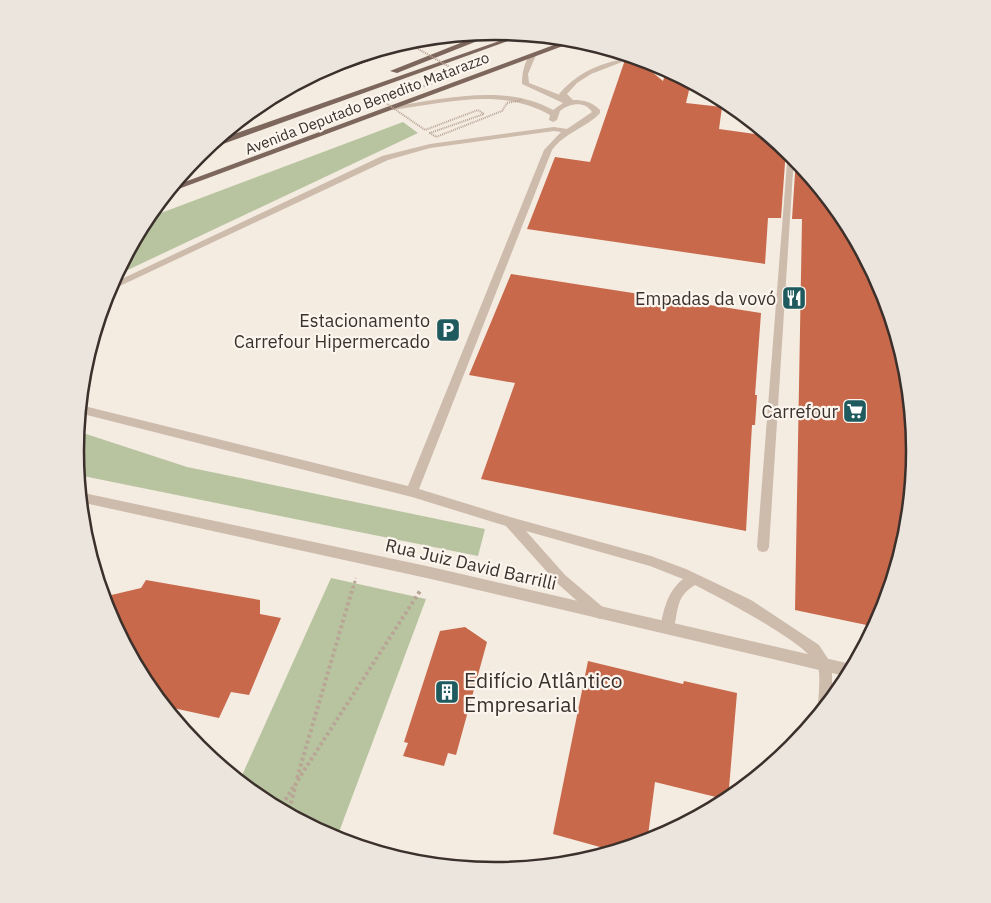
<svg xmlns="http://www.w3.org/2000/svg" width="991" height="903" viewBox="0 0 991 903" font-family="'IBM Plex Sans',sans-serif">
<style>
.green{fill:#b8c4a0}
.building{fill:#c8694b}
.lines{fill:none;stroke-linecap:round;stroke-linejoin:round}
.path-far1{stroke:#b9a596;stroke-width:3;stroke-dasharray:2.5 2.5;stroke-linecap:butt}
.path{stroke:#b9a596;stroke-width:4;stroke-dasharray:3 3;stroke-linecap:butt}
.lane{fill:#cdbbac;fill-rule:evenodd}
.street{fill:#cdbbac;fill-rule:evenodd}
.primary{fill:#7d675c;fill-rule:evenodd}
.highway{fill:#5c4a42;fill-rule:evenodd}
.path-bridge{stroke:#b9a596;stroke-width:2;stroke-dasharray:1 1;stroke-linecap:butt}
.labels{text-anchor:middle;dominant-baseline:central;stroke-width:4.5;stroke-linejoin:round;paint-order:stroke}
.far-street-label{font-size:15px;fill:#3b302b;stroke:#fbf5ee}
.poi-label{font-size:18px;fill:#3b302b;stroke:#fbf5ee;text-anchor:end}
.street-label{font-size:18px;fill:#3b302b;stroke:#fbf5ee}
.near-poi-label{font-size:21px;fill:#3b302b;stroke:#fbf5ee;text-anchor:start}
.rim{fill:none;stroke:#3b302b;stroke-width:2.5}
</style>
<rect width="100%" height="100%" fill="#f4ebe1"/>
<g class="green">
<polygon points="403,122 418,133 115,276 145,219"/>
<polygon points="77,431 187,467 485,529 478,556 78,475 75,451"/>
<polygon points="331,578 426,599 336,840 262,801 239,782"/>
</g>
<g class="building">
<polygon points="627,54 635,58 632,59 633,62 641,63 663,81 667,69 691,82 686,103 722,107 719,129 770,136 786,149 781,218 768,218 765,264 527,229 555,157 590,162"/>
<polygon points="796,158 845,218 884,291 908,370 916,452 908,534 884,613 876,627 795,610 802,219 792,219"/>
<polygon points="511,274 761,313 755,395 757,395 755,425 752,425 746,531 481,479 515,383 469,375"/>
<polygon points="146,580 260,600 260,614 281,618 249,695 231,692 219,718 164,706 146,685 107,612 103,597 141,588"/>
<polygon points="465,627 487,642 456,755 448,753 444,766 403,756 408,743 404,742 440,631"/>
<polygon points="588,661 683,684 684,681 737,693 728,800 655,782 647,843 618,852 553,834"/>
</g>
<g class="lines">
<polyline class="path-far1" points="353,588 356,578"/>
<g class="path">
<polyline points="297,778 353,587"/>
<polyline points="279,810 294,786"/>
<polyline points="288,815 296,783 420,591"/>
</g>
<g class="lane">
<path d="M 533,53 L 536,55 L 528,74 L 529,83 L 560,95 L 559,94 C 575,75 595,65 619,60 L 622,62 L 591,74 L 577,83 L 567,94 L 573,100 C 584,100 592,102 600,110 L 600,113 C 586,128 564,133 552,150 L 419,489 L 510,517 L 651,556 L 686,569 L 751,600 L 819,645 L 832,665 L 832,701 L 821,714 L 818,709 C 818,698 821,677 818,667 C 812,645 718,597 695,585 C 673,598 680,613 672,632 L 667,634 L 662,632 L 660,628 C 664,609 667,592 683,579 L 650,566 L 526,531 L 565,575 L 605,609 L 607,613 L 605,617 L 600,619 L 595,617 L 557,583 L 506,526 L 412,497 L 79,413 L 80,405 L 408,486 L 544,150 L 561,132 L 554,131 L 430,148 L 388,160 L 107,292 L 111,284 L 382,156 L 430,144 L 554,127 L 567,129 L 592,112 C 585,101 570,103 560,111 L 557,120 L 553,122 L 549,120 L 550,115 C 502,87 445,103 393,110 L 389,108 L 393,106 C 445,99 505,83 553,110 L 563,103 L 522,84 C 522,74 524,59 533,53 Z"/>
<polygon points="639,58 648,61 637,62 634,60"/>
<polygon points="788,150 794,156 769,547 767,551 763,552 759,551 757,547"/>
</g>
<polygon class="street" points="79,492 431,567 855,665 849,677 431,579 80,502"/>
<g class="primary">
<polygon points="488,32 500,32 397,73 390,71"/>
<polygon points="519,34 527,34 212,148 206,148 214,141"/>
<polygon points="570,39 579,40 165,194 171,187"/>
</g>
<polygon class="highway" points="429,38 428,40 296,87 290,87 314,75 409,41"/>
<polyline class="path-bridge" points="406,42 460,73 383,101 425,130 478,110 484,114 430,133 436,137 502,111 507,103 522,100"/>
</g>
<defs>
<symbol id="restaurant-square" viewBox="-11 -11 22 22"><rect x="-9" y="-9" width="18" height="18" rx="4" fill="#1f5a5e" stroke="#fbf5ee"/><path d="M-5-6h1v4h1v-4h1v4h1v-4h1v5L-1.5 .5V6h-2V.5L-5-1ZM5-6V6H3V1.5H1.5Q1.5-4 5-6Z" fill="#fff"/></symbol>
<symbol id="parking-square" viewBox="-11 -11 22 22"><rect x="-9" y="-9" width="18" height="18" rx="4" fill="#1f5a5e" stroke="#fbf5ee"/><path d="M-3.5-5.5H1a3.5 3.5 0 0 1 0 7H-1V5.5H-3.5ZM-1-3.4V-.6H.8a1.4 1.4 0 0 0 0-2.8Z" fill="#fff"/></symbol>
<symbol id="supermarket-square" viewBox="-11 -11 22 22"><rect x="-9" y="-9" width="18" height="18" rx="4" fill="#1f5a5e" stroke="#fbf5ee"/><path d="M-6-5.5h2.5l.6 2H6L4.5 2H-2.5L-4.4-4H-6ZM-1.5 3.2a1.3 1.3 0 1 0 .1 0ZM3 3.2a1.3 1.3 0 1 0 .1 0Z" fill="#fff"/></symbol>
<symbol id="building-square" viewBox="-11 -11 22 22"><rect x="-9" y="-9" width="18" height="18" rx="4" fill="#1f5a5e" stroke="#fbf5ee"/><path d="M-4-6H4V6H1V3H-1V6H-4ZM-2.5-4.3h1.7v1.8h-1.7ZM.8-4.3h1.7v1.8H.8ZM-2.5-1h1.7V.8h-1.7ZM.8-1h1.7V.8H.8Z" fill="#fff"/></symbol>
</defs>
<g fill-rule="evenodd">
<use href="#restaurant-square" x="780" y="284" width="28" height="28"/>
<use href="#parking-square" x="434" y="316" width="28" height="28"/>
<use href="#supermarket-square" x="841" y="397" width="28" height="28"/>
<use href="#building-square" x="433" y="678" width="28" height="28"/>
</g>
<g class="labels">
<g class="far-street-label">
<text transform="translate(367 103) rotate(-21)">Avenida Deputado Benedito Matarazzo</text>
</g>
<g class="poi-label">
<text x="776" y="298">Empadas da vovó</text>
<text x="430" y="320">Estacionamento<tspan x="430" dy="21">Carrefour Hipermercado</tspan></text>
<text x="838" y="411">Carrefour</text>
</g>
<g class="street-label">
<text transform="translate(471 564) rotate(13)">Rua Juiz David Barrilli</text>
</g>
<g class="near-poi-label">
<text x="464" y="680">Edifício Atlântico<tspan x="464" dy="24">Empresarial</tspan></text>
</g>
</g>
<path d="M0 0H991V903H0ZM84 451a411 411 0 1 1 822 0a411 411 0 1 1-822 0Z" fill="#ece5de" fill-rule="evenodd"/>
<path class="rim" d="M84 451a411 411 0 1 1 822 0a411 411 0 1 1-822 0Z"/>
</svg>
